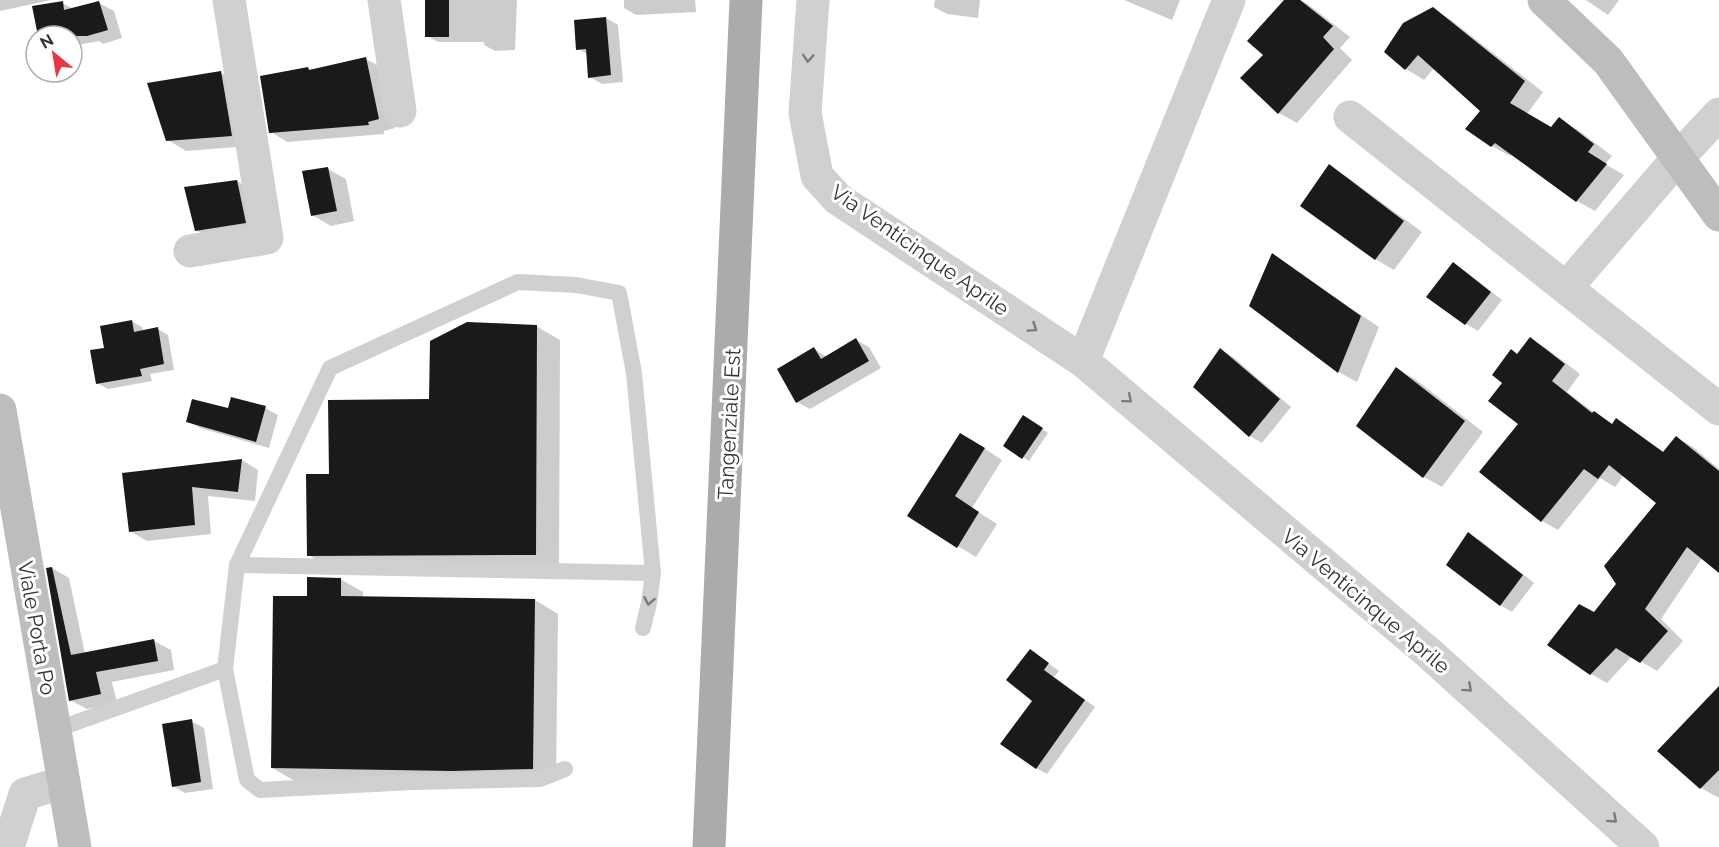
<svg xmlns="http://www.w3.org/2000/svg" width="1719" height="847" viewBox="0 0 1719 847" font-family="Raleway,sans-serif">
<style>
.shadow{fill:#0003}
.building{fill:#1a1a1a}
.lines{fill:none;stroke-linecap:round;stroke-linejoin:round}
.lane{stroke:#d0d0d0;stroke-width:16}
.street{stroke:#d0d0d0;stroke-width:33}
.secondary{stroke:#bdbdbd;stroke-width:33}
.primary{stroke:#ababab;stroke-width:33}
.oneway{stroke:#7a7a7a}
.labels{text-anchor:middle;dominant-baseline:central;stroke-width:6;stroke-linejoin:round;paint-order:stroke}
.street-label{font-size:21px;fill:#333;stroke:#fff}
</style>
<rect width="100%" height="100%" fill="#fff"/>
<g class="shadow">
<polygon points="0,0 51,0 0,11"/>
<polygon points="427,0 517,0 515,50 495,51 484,45 484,42 438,42 427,36"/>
<polygon points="624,0 695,0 696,12 636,15 624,8"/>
<polygon points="935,0 980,0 978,18 947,14 934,7"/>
<polygon points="1124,0 1180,0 1172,20"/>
<polygon points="1286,0 1301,0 1309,5 1350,37 1340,48 1352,60 1297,123 1279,113 1265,55"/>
<polygon points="1586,0 1619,0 1608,15"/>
<polygon points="62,3 74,9 99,3 114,11 122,38 103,44 99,41 72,46 72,36 39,36"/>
<polygon points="1433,9 1451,20 1543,92 1527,114 1551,128 1560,119 1578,130 1612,156 1605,164 1624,175 1595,211 1577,201 1512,154 1510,156 1492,146 1482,111 1434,68 1424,80 1406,69 1386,52"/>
<polygon points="606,18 618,25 623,82 602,84 590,77 588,54 578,49"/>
<polygon points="366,59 382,68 395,128 384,131 384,134 287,142 271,132 308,68 313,71"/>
<polygon points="221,73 239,83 249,146 186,151 168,140"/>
<polygon points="1329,166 1347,177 1422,232 1394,270 1375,259"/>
<polygon points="328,169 346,179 354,221 331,226 312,215"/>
<polygon points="237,181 249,189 257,229 208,237 196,230"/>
<polygon points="1273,256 1379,327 1357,382 1339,372 1251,306"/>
<polygon points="1453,264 1465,271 1502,300 1478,331 1466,324"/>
<polygon points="131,321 142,327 143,332 158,329 168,335 174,370 150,374 152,381 108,389 97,383 106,349"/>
<polygon points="536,326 560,340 559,567 332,568 308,555 330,475 431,400"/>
<polygon points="1530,339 1546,348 1580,374 1567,392 1596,414 1613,425 1617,420 1664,452 1677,438 1693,447 1719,469 1719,571 1702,558 1661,619 1683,641 1657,671 1632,656 1607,683 1591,674 1594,613 1618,584 1659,503 1624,475 1615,487 1600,478 1558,530 1542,521 1520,424 1504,382 1518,355"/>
<polygon points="856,340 869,347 881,368 810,409 797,402 814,349 827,357"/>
<polygon points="1221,350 1233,357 1291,407 1262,443 1250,436"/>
<polygon points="1397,369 1415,379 1483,432 1442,487 1424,477 1358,425"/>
<polygon points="265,408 278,415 269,448 200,428 188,421 229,410"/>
<polygon points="1029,420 1048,433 1029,461 1005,445"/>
<polygon points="979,445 1002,460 972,508 997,524 976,557 909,516"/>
<polygon points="242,460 258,470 255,501 208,496 211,534 147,541 130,531 124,474"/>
<polygon points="1469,534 1481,541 1534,583 1512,612 1500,605"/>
<polygon points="52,568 69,578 85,654 154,641 171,650 174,670 112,682 117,703 87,709 70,700"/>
<polygon points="340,579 363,592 363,598 535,600 558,614 556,781 295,781 272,768 308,598"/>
<polygon points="1031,651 1059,671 1054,677 1095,707 1047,774 1036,768"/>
<polygon points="1719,686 1719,798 1701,788"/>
<polygon points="191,721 204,728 213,789 185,793 173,786"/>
</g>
<g class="building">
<rect x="425" y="0" width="24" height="37"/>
<polygon points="1284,0 1300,0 1333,26 1323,37 1334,49 1278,114 1240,78 1263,55 1247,41"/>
<polygon points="63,1 64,10 99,1 108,30 87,36 38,36 32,6"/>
<polygon points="1433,7 1525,81 1510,103 1551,127 1559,117 1594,144 1588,152 1607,164 1576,202 1495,143 1491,147 1465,129 1480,111 1418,55 1405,70 1384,52 1403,23"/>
<polygon points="606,17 611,75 588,78 586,49 576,50 574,20"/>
<polygon points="366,57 379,119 368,122 369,125 269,133 260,76 308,67 309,70"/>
<polygon points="221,71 232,136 166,141 147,83"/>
<polygon points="1329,164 1404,221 1375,260 1300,206"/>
<polygon points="328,167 337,211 311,216 302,171"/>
<polygon points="237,180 246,223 195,231 184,187"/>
<polygon points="1272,253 1361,316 1338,373 1249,306"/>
<polygon points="1453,262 1491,292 1465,325 1426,297"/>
<polygon points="132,320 134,332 158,327 164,364 140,369 142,376 96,384 90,350 104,348 100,326"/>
<polygon points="467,322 537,325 536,555 307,556 306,474 329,474 328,400 429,399 430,341"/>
<polygon points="1530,337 1565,364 1552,381 1592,413 1594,411 1612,424 1616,418 1663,452 1676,436 1719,471 1719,573 1687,547 1645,609 1668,631 1640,663 1616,648 1590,675 1547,645 1579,604 1594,612 1616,584 1604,566 1656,503 1609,465 1598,479 1584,469 1541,522 1479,472 1518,424 1488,401 1502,383 1492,375 1511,349 1517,354"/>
<polygon points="856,338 869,361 796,403 777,369 814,347 821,359"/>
<polygon points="1220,348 1280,399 1249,437 1193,387"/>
<polygon points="1396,367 1465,421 1423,478 1356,426"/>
<polygon points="231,397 266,406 256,442 186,422 192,399 228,408"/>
<polygon points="1023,415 1043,428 1022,459 1003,446"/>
<polygon points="960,433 985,448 955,496 979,512 957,548 907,516"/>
<polygon points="242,459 238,492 192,487 195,525 129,532 122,473"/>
<polygon points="1468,532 1523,575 1500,606 1446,565"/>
<polygon points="52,567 71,655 154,639 158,661 96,672 101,694 69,701 46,568"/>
<polygon points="307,577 341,578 341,596 535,599 533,769 452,771 271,768 273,596 307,596"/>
<polygon points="1030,649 1049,663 1044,670 1085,700 1036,769 1000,744 1032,701 1006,680"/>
<polygon points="1719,686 1719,770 1700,789 1657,751"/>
<polygon points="192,719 201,782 172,787 162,724"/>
</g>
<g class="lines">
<g class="lane">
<polyline points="237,565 653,573"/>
<polyline points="55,730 225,669"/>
<polyline points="565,769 540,779 413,782 260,790 247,780 225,669 237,565 330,368 518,282 576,285 619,293 634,373 653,573 649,603 643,628"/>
</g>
<g class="street">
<polyline points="384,0 400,111"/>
<polyline points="813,0 805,113 817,176 838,199 1083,361 1430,654 1643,847"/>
<polyline points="1350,117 1719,409"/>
<polyline points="190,251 267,238 229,0"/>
<polyline points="1566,288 1678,158 1719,114"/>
<polyline points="1083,361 1229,0"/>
<polyline points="8,847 25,794 64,782"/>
</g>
<g class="secondary">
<polyline points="1544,0 1608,61 1719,215"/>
<polyline points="0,410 75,847"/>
</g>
<polyline class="primary" points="709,847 746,0"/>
</g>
<defs><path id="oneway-chevron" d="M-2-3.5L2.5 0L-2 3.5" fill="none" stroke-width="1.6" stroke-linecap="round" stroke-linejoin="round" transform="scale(1.5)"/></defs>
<g class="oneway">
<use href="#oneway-chevron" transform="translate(808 58) rotate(94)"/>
<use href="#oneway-chevron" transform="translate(1033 328) rotate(34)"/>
<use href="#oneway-chevron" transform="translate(1128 399) rotate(40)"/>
<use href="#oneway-chevron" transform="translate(649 601) rotate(100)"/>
<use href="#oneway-chevron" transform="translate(1468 688) rotate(42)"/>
<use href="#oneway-chevron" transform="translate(1613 819) rotate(42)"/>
</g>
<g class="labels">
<g class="street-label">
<text transform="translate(920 250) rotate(35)">Via Venticinque Aprile</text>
<text transform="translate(729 424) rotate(-87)">Tangenziale Est</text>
<text transform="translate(1366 601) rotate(40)">Via Venticinque Aprile</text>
<text transform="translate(37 628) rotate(80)">Viale Porta Po</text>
</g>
</g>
<g transform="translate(54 54) rotate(330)"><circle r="28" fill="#ffffff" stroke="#adadad" stroke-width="1.5"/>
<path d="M0-4.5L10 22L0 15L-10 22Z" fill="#e63946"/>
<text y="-9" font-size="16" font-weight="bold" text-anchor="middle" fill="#333333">N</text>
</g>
</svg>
